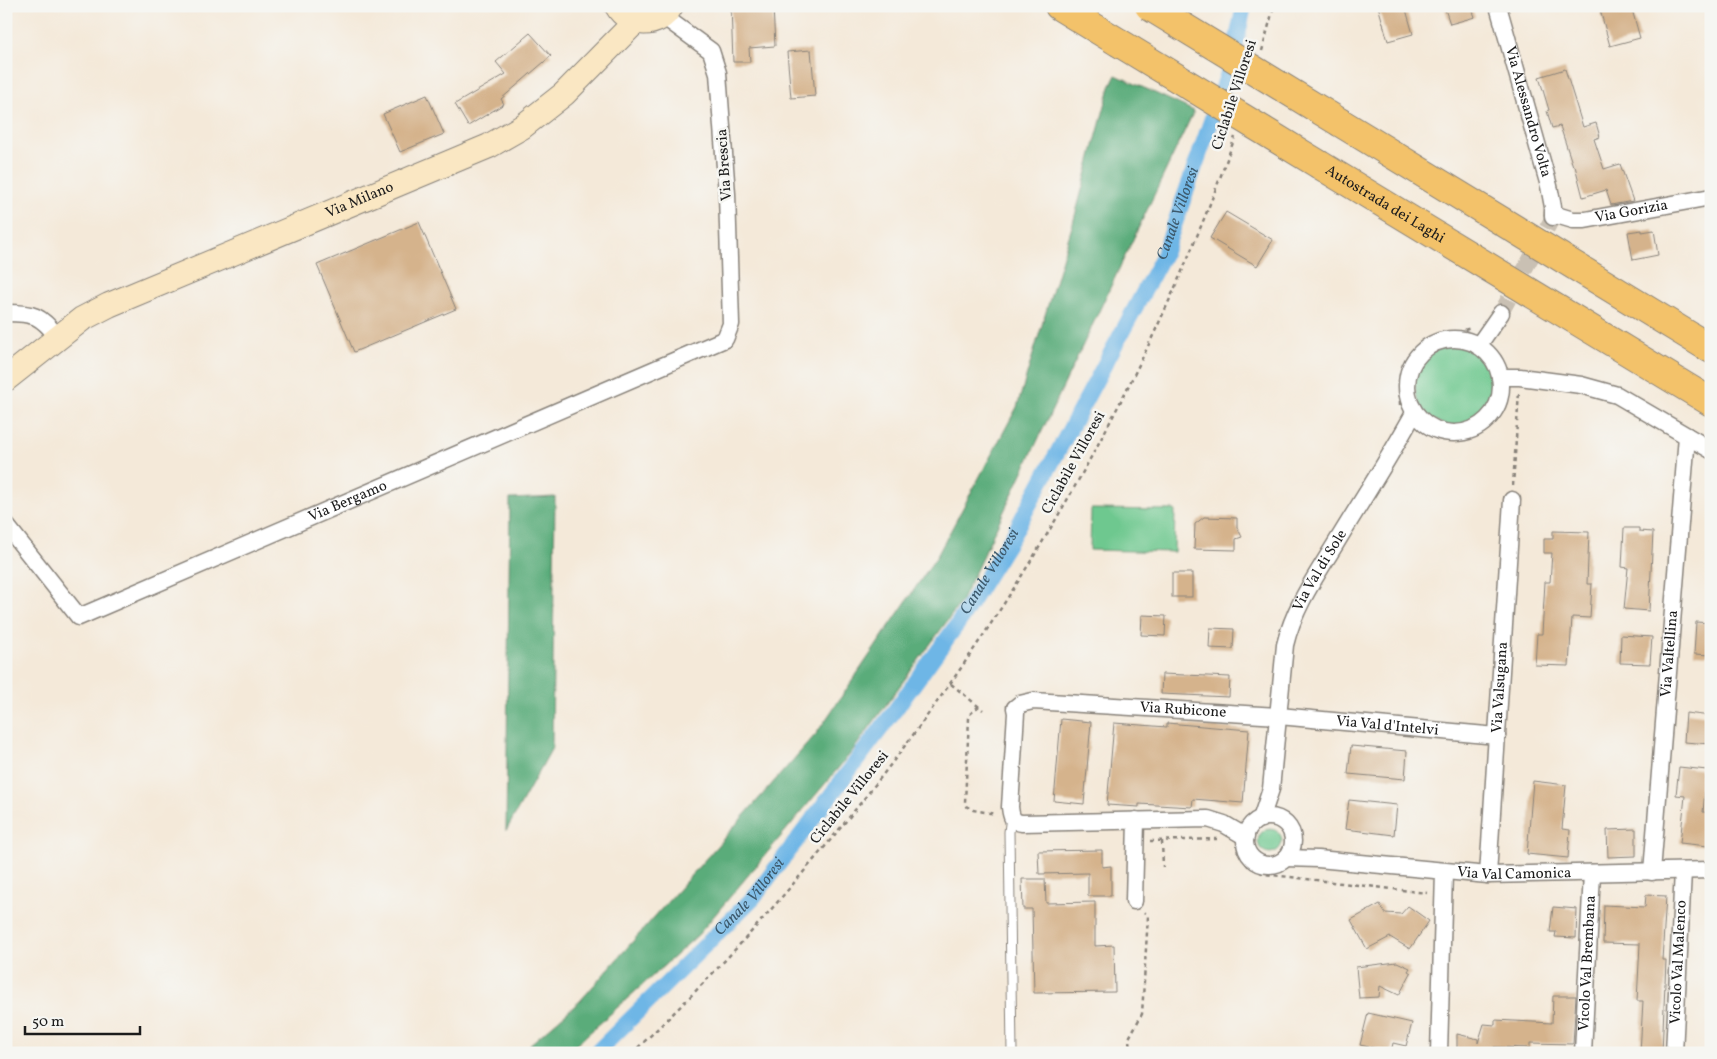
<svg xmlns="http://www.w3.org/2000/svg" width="1717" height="1059" viewBox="0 0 1717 1059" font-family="Vollkorn,serif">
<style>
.green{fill:#6ec88f;stroke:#457256}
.forest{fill:#5aac7a;stroke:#3b644b}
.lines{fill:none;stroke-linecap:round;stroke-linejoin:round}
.canal{stroke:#6eb6e6;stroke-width:16}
.building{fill:#d5b38c}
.street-tunnel{stroke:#c9c0b3;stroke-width:16;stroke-dasharray:16 8;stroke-linecap:butt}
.lane-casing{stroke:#88827a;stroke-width:11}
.street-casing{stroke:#88827a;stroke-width:19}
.secondary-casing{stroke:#88827a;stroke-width:26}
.highway-casing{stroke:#88827a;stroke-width:30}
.path{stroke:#88827a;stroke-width:2.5;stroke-dasharray:4 4;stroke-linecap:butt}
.lane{stroke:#fff;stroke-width:9}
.street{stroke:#fff;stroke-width:16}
.secondary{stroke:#fae7c3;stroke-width:24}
.highway{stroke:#f3c26a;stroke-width:28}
.highway-bridge-casing{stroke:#88827a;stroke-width:30;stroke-linecap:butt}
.highway-bridge{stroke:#f3c26a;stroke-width:28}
.labels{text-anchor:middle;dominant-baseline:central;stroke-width:5;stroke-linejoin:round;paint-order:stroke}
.street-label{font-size:15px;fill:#1c1c1c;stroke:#f6f6f2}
.water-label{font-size:16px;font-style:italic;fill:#3d5a6d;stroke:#f6f6f2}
</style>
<rect width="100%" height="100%" fill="#f6f6f2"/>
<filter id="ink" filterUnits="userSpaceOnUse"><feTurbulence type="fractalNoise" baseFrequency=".02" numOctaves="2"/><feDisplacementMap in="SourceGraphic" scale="10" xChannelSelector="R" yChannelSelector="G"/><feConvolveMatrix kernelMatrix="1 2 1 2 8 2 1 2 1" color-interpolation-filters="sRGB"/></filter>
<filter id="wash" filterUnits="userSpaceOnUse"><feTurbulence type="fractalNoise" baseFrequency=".0096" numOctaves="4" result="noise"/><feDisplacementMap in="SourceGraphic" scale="20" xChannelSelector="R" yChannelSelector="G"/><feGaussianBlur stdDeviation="1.12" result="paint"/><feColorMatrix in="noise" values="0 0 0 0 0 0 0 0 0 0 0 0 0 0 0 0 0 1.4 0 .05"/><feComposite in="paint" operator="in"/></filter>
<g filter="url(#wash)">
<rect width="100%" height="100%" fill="#f4e9d9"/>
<g class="green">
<circle cx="1455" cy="386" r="40"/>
<polygon points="1091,509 1175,510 1174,552 1090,550"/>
<circle cx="1270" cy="841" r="12"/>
</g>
<g class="forest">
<polygon points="1116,75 1194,111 961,602 851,753 698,935 567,1053 520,1053 580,1001 816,734 937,556 1017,407 1073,223 1110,87"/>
<polygon points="555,497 552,748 506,831 510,499"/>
</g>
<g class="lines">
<path class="canal" id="s1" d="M 596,1053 L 754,897 L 898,706 L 959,622 L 1013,535 L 1164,254 L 1232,62 L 1244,6"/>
</g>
<g id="blocks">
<g class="building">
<polygon points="731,6 773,6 775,46 749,48 750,62 733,62"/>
<polygon points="1378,6 1405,6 1413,34 1388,41"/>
<polygon points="1444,6 1471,6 1475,17 1450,24"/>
<polygon points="1599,6 1631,6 1640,38 1610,46"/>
<polygon points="530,33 551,56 501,99 504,104 468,126 455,104 506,74 496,62"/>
<polygon points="811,50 815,96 791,98 787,52"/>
<polygon points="1565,69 1583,127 1596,123 1600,137 1594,139 1604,169 1620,164 1633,201 1611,205 1606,190 1583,197 1575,166 1573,166 1560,126 1552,128 1547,111 1549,110 1539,77"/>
<polygon points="427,95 444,134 400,152 383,114"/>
<polygon points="1226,212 1273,240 1257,266 1210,238"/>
<polygon points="419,222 456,309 354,352 317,265"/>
<polygon points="1642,230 1642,232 1654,230 1658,255 1633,260 1628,232"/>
<polygon points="1204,517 1237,518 1237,527 1242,537 1236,539 1236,550 1194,549 1195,524"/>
<polygon points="1624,528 1639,528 1639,531 1653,532 1649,611 1624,609 1628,568 1622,567"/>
<polygon points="1553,531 1589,532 1587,584 1592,584 1590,618 1572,617 1569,666 1535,665 1537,634 1542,634 1545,582 1550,582 1552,553 1544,553 1544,539 1553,539"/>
<rect x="1172" y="573" width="20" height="24"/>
<polygon points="1142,615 1166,616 1165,636 1141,635"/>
<polygon points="1696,622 1711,623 1711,655 1694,654"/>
<polygon points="1210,628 1234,629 1233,649 1209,648"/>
<polygon points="1621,635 1652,637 1650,664 1620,663"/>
<polygon points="1162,674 1230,677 1229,697 1161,694"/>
<polygon points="1686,713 1711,716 1711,744 1684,742"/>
<polygon points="1061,719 1091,722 1084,804 1054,801"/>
<polygon points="1114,723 1167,727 1167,723 1249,730 1243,803 1193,799 1192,807 1139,804 1139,807 1107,805"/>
<polygon points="1351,746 1407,751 1405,779 1348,774"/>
<polygon points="1679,767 1707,770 1703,812 1711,813 1708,846 1680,843 1685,796 1676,795"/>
<polygon points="1533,781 1566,785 1562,829 1570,830 1568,858 1527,854"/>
<polygon points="1349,800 1397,805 1394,835 1345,829"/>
<polygon points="1636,829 1636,856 1608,857 1607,830"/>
<polygon points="1102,850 1102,867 1111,866 1111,896 1088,896 1088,873 1039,874 1038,851"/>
<polygon points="1022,879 1045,879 1046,903 1095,902 1095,946 1114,945 1115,992 1034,993 1032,909 1023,909"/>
<polygon points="1646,895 1666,896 1662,960 1666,960 1662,1053 1640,1053 1643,1001 1637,1001 1640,944 1603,943 1604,905 1645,907"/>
<polygon points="1380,904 1385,913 1401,914 1408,906 1429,921 1410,949 1390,937 1367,949 1351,920"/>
<polygon points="1553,907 1577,909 1576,938 1555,937 1556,932 1550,932"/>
<polygon points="1397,962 1410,968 1408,971 1411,973 1399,995 1380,986 1379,997 1359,998 1356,967"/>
<polygon points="1553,996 1576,996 1573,1044 1530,1043 1530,1048 1494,1047 1494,1050 1477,1050 1477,1053 1457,1052 1457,1034 1478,1039 1478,1043 1484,1024 1495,1025 1495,1020 1552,1023"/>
<polygon points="1368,1013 1412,1023 1406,1046 1393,1043 1391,1052 1360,1045"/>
</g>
</g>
</g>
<g filter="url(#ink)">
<use href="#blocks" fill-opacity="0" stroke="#88827a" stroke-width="1"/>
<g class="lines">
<polyline class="street-tunnel" points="1501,313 1553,217"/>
<defs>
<polyline id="lane" points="1011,816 1009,832 1012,1053"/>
<g id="street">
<path id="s2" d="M 1498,6 L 1549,186 L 1553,207 L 1553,217"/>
<path id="s3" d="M 1553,214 L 1573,220 L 1585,220 L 1711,197"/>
<path d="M 6,313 C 34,313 40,315 58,337"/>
<circle cx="1454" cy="386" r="47"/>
<polyline points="1478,346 1501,313"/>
<polyline points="1500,377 1520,377 1581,385 1617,395 1711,450"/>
<path id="s4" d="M 6,525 L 79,617 L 725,339 L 731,324 L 727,194 L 718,73 L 711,51 L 663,16"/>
<circle cx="1269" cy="841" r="24"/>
<path id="s5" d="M 1261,819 L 1271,789 L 1285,645 C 1294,607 1316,576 1336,543 C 1362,500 1390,457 1414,413"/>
<path id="s6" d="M 1246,837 L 1224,824 L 1208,819 L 1022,823 C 1012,822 1011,816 1010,807 L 1016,713 L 1015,708 L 1020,704 L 1033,701 L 1279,716 L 1497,736"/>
<path id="s7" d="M 1286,858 L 1318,859 L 1488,875 L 1711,870"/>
<path id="s8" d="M 1652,872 L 1687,436"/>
<path id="s9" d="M 1488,875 L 1512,500"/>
<polyline points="1134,901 1136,820"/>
<polyline points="1439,1053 1444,872"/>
<path id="s10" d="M 1583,1053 L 1592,873"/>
<path id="s11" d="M 1674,1053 L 1683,871"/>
</g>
<g id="secondary">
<path d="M 617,6 C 629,27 659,29 671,6"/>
<path id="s12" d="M 6,379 L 82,319 L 109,305 L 489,146 L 522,127 L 564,94 L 635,22"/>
</g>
<g id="highway">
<polyline points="1059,6 1118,42"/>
<polyline points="1341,123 1711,349"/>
<path id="s13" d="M 1320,165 L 1711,402"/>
</g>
</defs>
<use href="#lane" class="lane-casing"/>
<use href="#street" class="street-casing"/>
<use href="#secondary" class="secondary-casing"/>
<use href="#highway" class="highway-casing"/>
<g class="path">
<polyline points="1262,51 1274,6"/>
<path d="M 1400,405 C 1399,377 1405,351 1433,339 C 1445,334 1459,332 1471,328"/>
<polyline points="1513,486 1519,392"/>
<polyline points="951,684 983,710"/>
<polyline points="979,706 970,714 969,718 965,802 966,806 973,810 996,814"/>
<polyline points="1150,841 1217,839"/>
<polyline points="1162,841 1163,867"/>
<polyline points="1237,850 1248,866 1264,874 1427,893"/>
<path d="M 632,1053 C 689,1000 743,943 793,884 C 983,666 1138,410 1235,137"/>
<polyline points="1130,1053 1129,1038 1142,1014 1148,916 1144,912"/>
</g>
<use href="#lane" class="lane"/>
<use href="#street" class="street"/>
<use href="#secondary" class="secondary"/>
<use href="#highway" class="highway"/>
<defs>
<g id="highway-bridge">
<polyline points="1149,6 1341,123"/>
<polyline points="1118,42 1320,165"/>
</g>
</defs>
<use href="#highway-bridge" class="highway-bridge-casing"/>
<use href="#highway-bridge" class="highway-bridge"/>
</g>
</g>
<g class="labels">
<g class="street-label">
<text transform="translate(1235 95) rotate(-72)">Ciclabile Villoresi</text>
<text stroke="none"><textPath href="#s2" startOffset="110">Via Alessandro Volta</textPath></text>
<text transform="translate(725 165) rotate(-94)">Via Brescia</text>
<text stroke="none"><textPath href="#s12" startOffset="399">Via Milano</textPath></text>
<text stroke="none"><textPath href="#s13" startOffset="76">Autostrada dei Laghi</textPath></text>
<text stroke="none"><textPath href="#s3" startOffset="80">Via Gorizia</textPath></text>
<text transform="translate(1074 463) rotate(-61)">Ciclabile Villoresi</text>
<text stroke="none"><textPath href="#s4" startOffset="410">Via Bergamo</textPath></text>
<text stroke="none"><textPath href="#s5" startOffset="259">Via Val di Sole</textPath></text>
<text stroke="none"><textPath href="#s8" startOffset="219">Via Valtellina</textPath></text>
<text stroke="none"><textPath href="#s9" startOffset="188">Via Valsugana</textPath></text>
<text stroke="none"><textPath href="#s6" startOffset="520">Via Rubicone</textPath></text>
<text stroke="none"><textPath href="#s6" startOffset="725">Via Val d'Intelvi</textPath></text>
<text transform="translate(850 798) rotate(-51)">Ciclabile Villoresi</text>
<text stroke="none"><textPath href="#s7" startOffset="229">Via Val Camonica</textPath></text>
<text stroke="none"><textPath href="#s11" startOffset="91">Vicolo Val Malenco</textPath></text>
<text stroke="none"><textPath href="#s10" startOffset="90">Vicolo Val Brembana</textPath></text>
</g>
<g class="water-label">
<text stroke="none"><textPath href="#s1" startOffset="1029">Canale Villoresi</textPath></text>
<text stroke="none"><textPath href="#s1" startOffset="624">Canale Villoresi</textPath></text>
<text stroke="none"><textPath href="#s1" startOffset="219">Canale Villoresi</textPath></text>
</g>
</g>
<rect width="1717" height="1059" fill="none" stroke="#f6f6f2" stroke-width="25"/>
<path d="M25 1026v8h115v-8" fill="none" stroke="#1c1c1c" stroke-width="2.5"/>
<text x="32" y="1026" font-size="15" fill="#1c1c1c" stroke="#f6f6f2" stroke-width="4" paint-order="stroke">50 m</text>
</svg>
